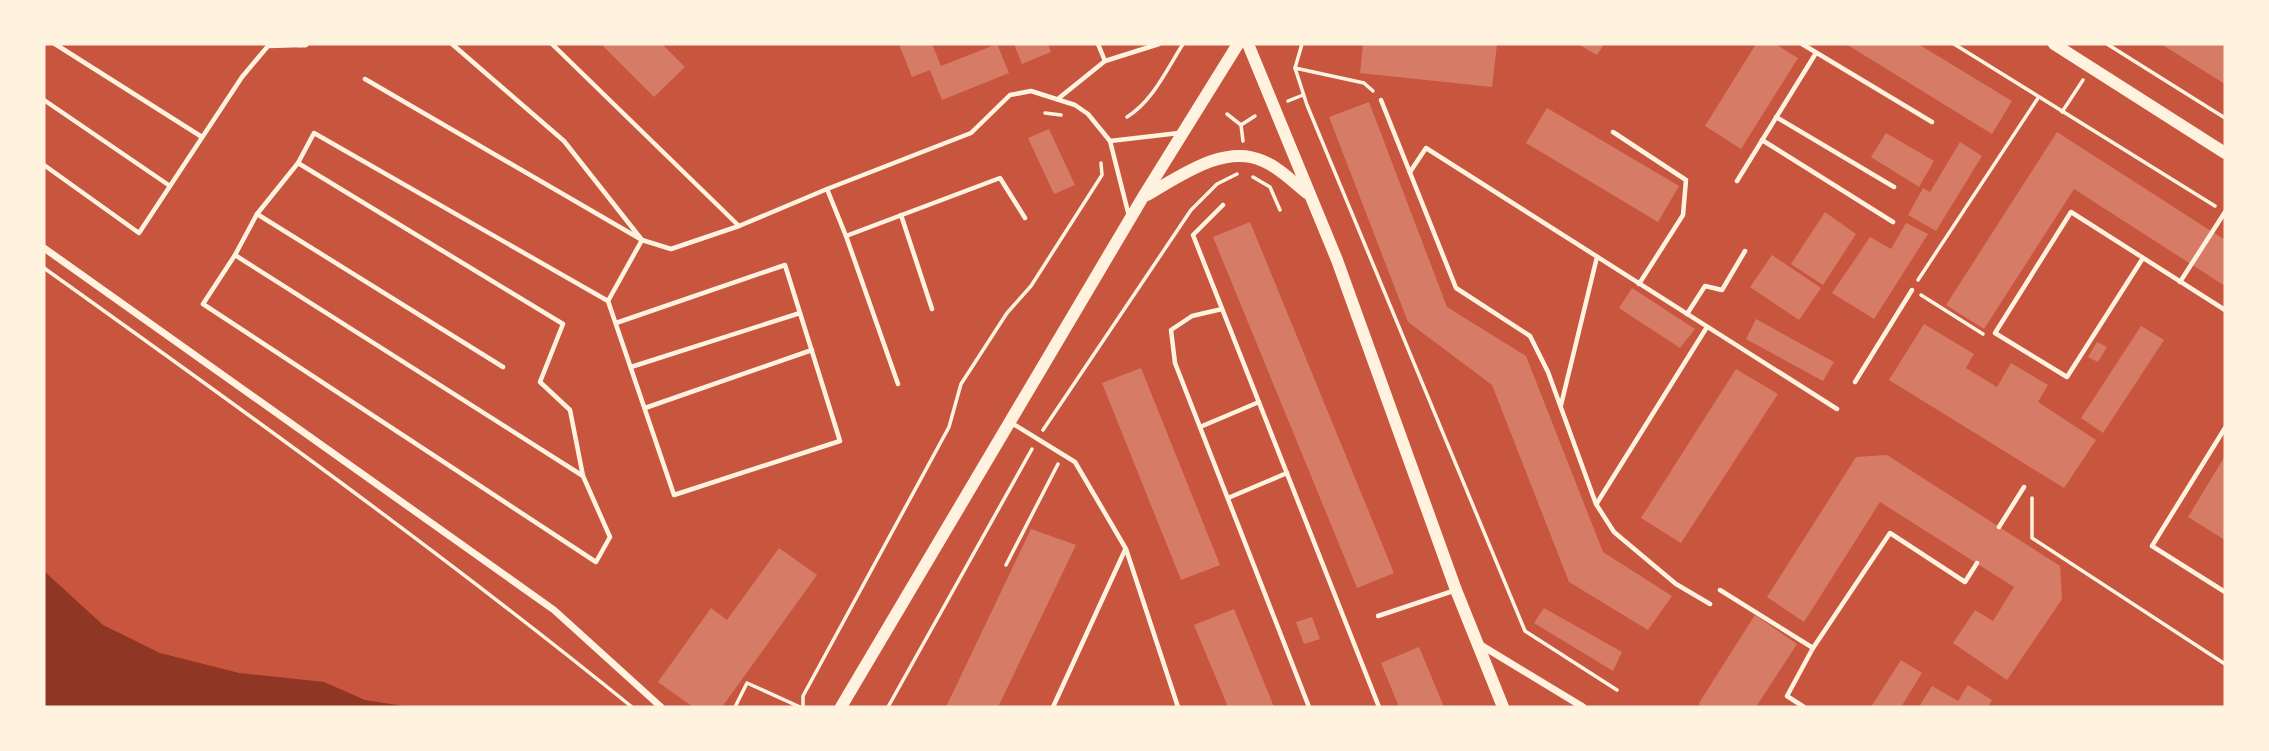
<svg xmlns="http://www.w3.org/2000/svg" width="2269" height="751" viewBox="0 0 2269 751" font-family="'Exo 2',sans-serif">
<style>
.water{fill:#8f3625}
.building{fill:#d67c66}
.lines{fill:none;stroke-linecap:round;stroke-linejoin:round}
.path{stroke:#fff3e0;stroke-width:3.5}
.service{stroke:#fff3e0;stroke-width:4.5}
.minor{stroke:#fff3e0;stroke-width:7}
.secondary{stroke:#fff3e0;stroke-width:12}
</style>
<rect width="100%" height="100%" fill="#c8553d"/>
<polygon class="water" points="44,571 103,625 160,653 239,673 324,682 365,700 410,707 44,707"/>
<g class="building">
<polygon points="601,44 662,44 685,67 654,97"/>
<polygon points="899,44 932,44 941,66 997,44 1009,73 942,100 930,70 912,77"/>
<polygon points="1014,44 1048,44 1051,52 1022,64"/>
<polygon points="1363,44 1497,44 1492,87 1360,73"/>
<polygon points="1578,44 1604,44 1597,55"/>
<polygon points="1756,44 1775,44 1798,58 1741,149 1705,126"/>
<polygon points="1846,44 1918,44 2012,101 1992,134"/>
<polygon points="2161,44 2225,44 2225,84"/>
<polygon points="1369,102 1447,307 1526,356 1603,552 1672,596 1648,630 1569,582 1492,385 1408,322 1329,117"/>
<polygon points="1547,108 1679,186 1658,222 1526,143"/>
<polygon points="1049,129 1075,185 1054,194 1028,138"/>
<polygon points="2057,132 2225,240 2225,286 2074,189 1984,329 1946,305"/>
<polygon points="1886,133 1934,161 1919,187 1871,157"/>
<polygon points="1960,142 1982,156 1936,231 1908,215 1923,188 1930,192"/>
<polygon points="1825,212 1856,234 1823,285 1791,264"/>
<polygon points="1250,222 1394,573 1357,588 1213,237"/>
<polygon points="1906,223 1928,234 1874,319 1832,293 1870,237 1891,249"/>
<polygon points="1772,255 1821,288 1799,320 1750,287"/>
<polygon points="1632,288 1695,329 1680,348 1619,308"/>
<polygon points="1756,319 1834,362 1823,381 1746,339"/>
<polygon points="1924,324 1974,354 1966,368 1997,387 2011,363 2048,385 2038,402 2096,440 2064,488 1889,380"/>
<polygon points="2141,326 2164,340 2103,433 2081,418"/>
<polygon points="2097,342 2107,347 2098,362 2088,357"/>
<polygon points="1141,368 1220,565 1181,580 1102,383"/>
<polygon points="1736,369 1778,394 1681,543 1641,518"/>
<polygon points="1887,455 2060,566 2062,599 2007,680 1953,643 1975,610 1993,621 2014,587 1880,502 1804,622 1767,597 1856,457"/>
<polygon points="2225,456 2225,540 2188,517"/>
<polygon points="1031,529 1076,545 998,707 946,707"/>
<polygon points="779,548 817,575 722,707 693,707 658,682 711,608 727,620"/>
<polygon points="1544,608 1622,652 1613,671 1534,623"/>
<polygon points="1234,609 1274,707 1228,707 1194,625"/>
<polygon points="1755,615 1797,644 1756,707 1700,707 1699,703"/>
<polygon points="1312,617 1320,639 1304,644 1296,622"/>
<polygon points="1419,647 1444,707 1399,707 1381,663"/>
<polygon points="1901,660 1922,673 1901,707 1871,707"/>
<polygon points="1968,685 1992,700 1988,707 1924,707 1920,705 1932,686 1958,701"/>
</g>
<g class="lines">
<g class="path">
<polyline points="1302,44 1295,68 1307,105 1525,631 1617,690"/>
<polyline points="1954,44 2215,206"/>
<polyline points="2107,44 2225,118"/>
<polyline points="1295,68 1364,83 1373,91"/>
<polyline points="1288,101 1303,95"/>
<polyline points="2062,112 2083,80"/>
<polyline points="1045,113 1061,115"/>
<polyline points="1227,114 1241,125 1255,116"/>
<path d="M 1127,117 C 1153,101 1167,69 1183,44"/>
<polyline points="1241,125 1243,141"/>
<polyline points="1253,177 1270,187 1280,210"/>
<path d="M 44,268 C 243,410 442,553 632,707"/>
<polyline points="1918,280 2038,98"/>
<polyline points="1921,295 1983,334"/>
<polyline points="1043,430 1191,210 1217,184 1237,174"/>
<polyline points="2032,498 2032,538 2225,664"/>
<polyline points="1006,565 1058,464"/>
<polyline points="735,707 747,683 800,707"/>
<polyline points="803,707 803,696 949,427 961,384 1007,313 1031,286 1102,175 1101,163"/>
<polyline points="888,707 1032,449"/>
</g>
<g class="service">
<polyline points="55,44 202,137"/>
<polyline points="452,44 564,141 642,240 671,249 739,226 552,44"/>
<polyline points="1098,44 1105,61"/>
<polyline points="1802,44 1932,122"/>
<polyline points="365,79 642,240 608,301 674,495 840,441 785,265 616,323"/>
<polyline points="1059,98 1105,61 1159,44"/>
<polyline points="44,100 170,186"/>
<polyline points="1381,100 1456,288 1530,336 1548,372 1596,504 1614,532 1676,584 1710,604"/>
<polyline points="1776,117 1894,187"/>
<polyline points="1613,132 1686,180 1683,215 1639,284"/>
<polyline points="1762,140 1893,222"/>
<polyline points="1110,141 1179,133"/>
<polyline points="298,163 257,214 503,367"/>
<polyline points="44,165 139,233 242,77 268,46 300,45"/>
<polyline points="1410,172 1426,148 1837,409"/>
<polyline points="1737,181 1816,53"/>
<polyline points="827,189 971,133 1010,95 1031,91 1075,105 1088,114 1110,141 1129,216"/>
<polyline points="1223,205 1193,235 1379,707"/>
<polyline points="901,215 932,309"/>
<polyline points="739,226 827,189 846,236"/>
<polyline points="235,255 257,214"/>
<polyline points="2143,258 2067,377 1995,333 2071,212 2225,310"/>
<polyline points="2180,282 2225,212"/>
<polyline points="1222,309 1192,316 1171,330 1175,363 1309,707"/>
<polyline points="1687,314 1705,286 1722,290 1745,251"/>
<polyline points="631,367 800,313"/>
<polyline points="1855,382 1912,290"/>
<polyline points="898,384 846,236 1000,178 1025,218"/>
<polyline points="1561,405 1597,257"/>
<polyline points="645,408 812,350"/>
<polyline points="1010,422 1075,462 1126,549 1178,707"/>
<polyline points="1200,427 1259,402"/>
<polyline points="2225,428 2152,546 2225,592"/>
<polyline points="583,476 610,537 596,562 203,304 235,255 583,476 570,410 540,382 563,324 298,163 314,133 608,301"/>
<polyline points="1228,498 1287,473"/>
<polyline points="1597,503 1707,327"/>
<polyline points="1999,527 2024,487"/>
<polyline points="1720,590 1813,648 1787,696 1804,707"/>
<polyline points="1378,616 1456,590"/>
<polyline points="1813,648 1890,533 1965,582 1977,563"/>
<polyline points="1053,707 1125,550"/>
</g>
<g class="minor">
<polyline points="299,44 305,44"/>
<polyline points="44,248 554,610 661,707"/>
<polyline points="1479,644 1583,707"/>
</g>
<g class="secondary">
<polyline points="1248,44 1337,260 1456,590 1503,707"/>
<polyline points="2054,44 2225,153"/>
<path d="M 1147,195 C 1179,177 1224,143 1263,161 C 1280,168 1293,182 1307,193"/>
<polyline points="841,707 1143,197 1238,44"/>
</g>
</g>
<rect width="2269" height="751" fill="none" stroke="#fff3e0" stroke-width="91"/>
</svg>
